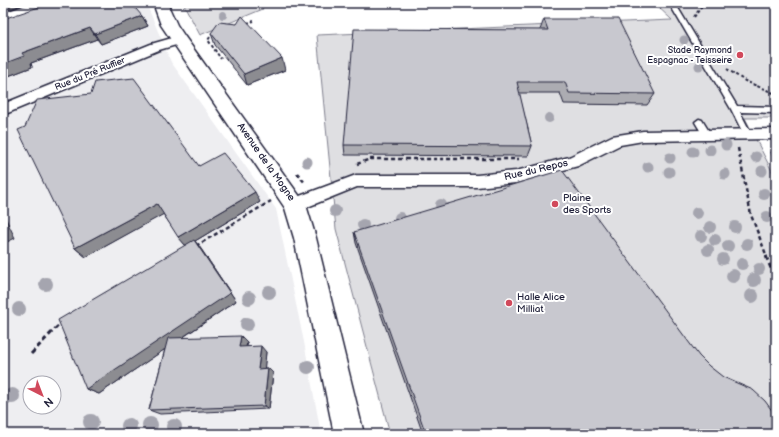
<svg xmlns="http://www.w3.org/2000/svg" width="779" height="437" viewBox="0 0 779 437" font-family="'Balsamiq Sans',sans-serif">
<style>
.built{fill:#eeeef1;fill-rule:evenodd}
.green{fill:#dfdfe2;stroke:#80808e}
.lines{fill:none;stroke-linecap:round;stroke-linejoin:round}
.service-casing{stroke:#22223b;stroke-width:3}
.minor-casing{stroke:#22223b;stroke-width:3}
.tertiary-casing{stroke:#22223b;stroke-width:3}
.path-far2{stroke:#22223b;stroke-width:2;stroke-dasharray:3 2;stroke-linecap:butt}
.path-far1{stroke:#22223b;stroke-width:2.5;stroke-dasharray:4 3;stroke-linecap:butt}
.path{stroke:#22223b;stroke-width:3;stroke-dasharray:5 3.5;stroke-linecap:butt}
.service{fill:#fff;fill-rule:evenodd}
.minor{fill:#fff;fill-rule:evenodd}
.tertiary{fill:#fff;fill-rule:evenodd}
.tree{fill:#a5a5af}
.wall{fill:#acacb2;stroke:#22223b}
.shaded-wall{fill:#8c8c91;stroke:#22223b}
.building{fill:#c8c8cf;stroke:#22223b}
.poi-dot{fill:#d1495b;stroke:#fff;stroke-width:1.5}
.labels{text-anchor:middle;dominant-baseline:central;stroke-width:4;stroke-linejoin:round;paint-order:stroke}
.far-poi-label{font-size:9px;fill:#22223b;stroke:#fff;text-anchor:end}
.far-street-label{font-size:9px;fill:#22223b;stroke:#fff}
.street-label{font-size:10px;fill:#22223b;stroke:#fff}
.poi-label{font-size:10px;fill:#22223b;stroke:#fff;text-anchor:start}
</style>
<rect width="100%" height="100%" fill="#fff"/>
<filter id="ink" filterUnits="userSpaceOnUse"><feTurbulence type="fractalNoise" baseFrequency=".025" numOctaves="2"/><feDisplacementMap in="SourceGraphic" scale="8" xChannelSelector="R" yChannelSelector="G"/><feConvolveMatrix kernelMatrix="1 2 1 2 8 2 1 2 1" color-interpolation-filters="sRGB"/></filter>
<g filter="url(#ink)">
<path class="built" d="M 69,3 L 146,3 L 171,62 L 276,209 L 304,342 L 321,434 L 3,434 L 3,27 ZM 30,383 L 54,383 L 54,407 L 30,407 Z"/>
<g class="green">
<polygon points="183,3 259,3 263,9 200,35"/>
<polygon points="654,3 776,3 776,118 745,118 776,179 776,434 390,434 336,229 317,35 672,20"/>
</g>
<g class="lines">
<defs>
<g id="service">
<polygon points="669,3 675,3 737,106 776,107 776,113 740,112 752,135 751,137 745,137 731,109"/>
<polygon points="699,119 702,120 710,133 711,135 710,137 704,137 695,122"/>
</g>
<g id="minor">
<polygon points="32,3 49,3 47,5 3,21 3,13"/>
<polygon points="179,36 183,37 185,40 183,43 159,50 3,115 3,104 151,44"/>
<polygon points="776,129 776,139 643,141 620,145 578,166 516,183 477,187 357,187 295,212 289,210 287,205 289,200 356,175 477,175 516,171 569,157 612,136 643,131"/>
</g>
<polygon id="tertiary" points="153,3 167,3 177,25 185,37 306,205 316,238 364,434 334,434 294,238 285,208 161,25"/>
</defs>
<use href="#service" class="service-casing"/>
<use href="#minor" class="minor-casing"/>
<use href="#tertiary" class="tertiary-casing"/>
<g class="path-far2">
<polyline points="694,17 704,3"/>
<polyline points="247,23 254,21"/>
<polyline points="213,33 208,40 221,59"/>
<polyline points="727,69 745,81 776,94"/>
</g>
<g class="path-far1">
<polyline points="738,148 751,215 767,257"/>
<polyline points="357,164 370,159 519,159"/>
<polyline points="297,173 305,183"/>
<polyline points="196,246 271,201"/>
</g>
<g class="path">
<polyline points="766,256 776,281"/>
<polyline points="31,354 57,327 62,324"/>
</g>
<use href="#service" class="service"/>
<use href="#minor" class="minor"/>
<use href="#tertiary" class="tertiary"/>
</g>
<g class="tree">
<circle cx="223" cy="15" r="4"/>
<circle cx="684" cy="40" r="4.5"/>
<circle cx="699" cy="66" r="4.5"/>
<circle cx="549" cy="118" r="5"/>
<circle cx="726" cy="145" r="5.5"/>
<circle cx="710" cy="150" r="5.5"/>
<circle cx="693" cy="152" r="5.5"/>
<circle cx="756" cy="157" r="5.5"/>
<circle cx="670" cy="158" r="5.5"/>
<circle cx="307" cy="162" r="5.5"/>
<circle cx="648" cy="167" r="5.5"/>
<circle cx="762" cy="171" r="5.5"/>
<circle cx="669" cy="172" r="5.5"/>
<circle cx="725" cy="174" r="5.5"/>
<circle cx="764" cy="194" r="6"/>
<circle cx="441" cy="205" r="6"/>
<circle cx="335" cy="211" r="6"/>
<circle cx="697" cy="213" r="6"/>
<circle cx="767" cy="217" r="6"/>
<circle cx="400" cy="218" r="6"/>
<circle cx="363" cy="225" r="6"/>
<circle cx="710" cy="227" r="6"/>
<circle cx="735" cy="227" r="6"/>
<circle cx="701" cy="236" r="6"/>
<circle cx="715" cy="240" r="6"/>
<circle cx="747" cy="244" r="6"/>
<circle cx="728" cy="246" r="6"/>
<circle cx="708" cy="250" r="6"/>
<circle cx="723" cy="259" r="6"/>
<circle cx="742" cy="264" r="6"/>
<circle cx="759" cy="269" r="6"/>
<circle cx="733" cy="276" r="7"/>
<circle cx="754" cy="280" r="7"/>
<circle cx="46" cy="284" r="7"/>
<circle cx="269" cy="292" r="7"/>
<circle cx="752" cy="296" r="7"/>
<circle cx="249" cy="298" r="7"/>
<circle cx="19" cy="309" r="7"/>
<circle cx="247" cy="324" r="7"/>
<circle cx="308" cy="367" r="7"/>
<circle cx="12" cy="396" r="8"/>
<circle cx="91" cy="422" r="8"/>
<circle cx="150" cy="425" r="8"/>
<circle cx="129" cy="426" r="8"/>
<circle cx="174" cy="427" r="8"/>
</g>
<g class="wall">
<polygon points="3,3 27,3 8,10 3,10"/>
<polygon points="142,16 148,26 101,44 97,39 31,63 32,67 3,78 3,19"/>
<polygon points="544,19 655,94 647,105 564,104 560,93 519,93 532,146 528,156 345,155 344,145 540,30"/>
<polygon points="237,24 285,70 247,85 215,45 211,33"/>
<polygon points="25,127 199,166 260,202 195,241 201,249 236,301 182,338 247,342 247,346 266,352 264,368 268,368 273,373 269,409 160,414 149,410 165,349 99,394 86,389 185,245 163,214 86,257 75,248"/>
<polygon points="776,147 776,168 771,152"/>
<polygon points="354,232 699,356 709,366 776,434 423,434 356,243"/>
</g>
<g class="shaded-wall">
<polygon points="3,3 27,3 8,10"/>
<polygon points="142,16 148,26 101,44 95,34"/>
<polygon points="90,28 97,39 31,63 32,67 3,78 3,64 22,53"/>
<polygon points="282,58 285,70 247,85 244,74"/>
<polygon points="255,192 260,202 195,241 201,249 236,301 99,394 86,389 186,246 178,237"/>
<polygon points="157,204 164,214 86,257 75,248"/>
<polygon points="3,217 6,219 15,238 3,244"/>
<polygon points="241,336 247,342 245,352 239,347"/>
<polygon points="261,346 266,352 264,374 258,369"/>
<polygon points="268,368 273,373 269,409 264,406"/>
</g>
<g class="building">
<polygon points="51,3 131,3 142,16 95,34 90,28 22,53 24,56 3,64 3,19"/>
<polygon points="242,16 282,58 244,74 211,33 219,22 237,24"/>
<polygon points="544,19 618,19 655,94 569,93 565,82 517,82 532,146 344,145 354,29 548,30"/>
<polygon points="134,78 199,166 223,153 255,192 178,237 157,204 75,248 18,130 25,127 37,100 91,94 95,82"/>
<polygon points="562,170 699,356 709,366 723,377 753,390 765,401 776,416 776,434 426,434 354,232"/>
<polygon points="3,227 5,232 3,233"/>
<polygon points="194,240 230,293 86,389 58,320"/>
<polygon points="241,336 239,347 261,346 258,369 268,368 264,406 149,410 168,338"/>
</g>
</g>
<g class="poi-dot">
<circle cx="740" cy="55" r="4"/>
<circle cx="555" cy="204" r="4"/>
<circle cx="509" cy="303" r="4"/>
</g>
<g class="labels">
<g class="far-poi-label">
<text x="732" y="50">Stade Raymond<tspan x="732" dy="10">Espagnac - Teisseire</tspan></text>
</g>
<g class="far-street-label">
<text transform="translate(90 74) rotate(-22)">Rue du Pré Ruffier</text>
</g>
<g class="street-label">
<text transform="translate(266 162) rotate(55)">Avenue de la Mogne</text>
<text transform="translate(536 170) rotate(-13)">Rue du Repos</text>
</g>
<g class="poi-label">
<text x="563" y="198">Plaine<tspan x="563" dy="12">des Sports</tspan></text>
<text x="517" y="297">Halle Alice<tspan x="517" dy="12">Milliat</tspan></text>
</g>
</g>
<rect width="779" height="437" fill="none" stroke="#fff" stroke-width="16"/>
<rect x="8" y="8" width="763" height="421" fill="none" stroke="#22223b" stroke-width="1.5" filter="url(#ink)"/>
<g transform="translate(42 395) rotate(138)"><circle r="19" fill="#ffffff" stroke="#a7a7b1"/>
<path d="M0-3L7 15L0 10L-7 15Z" fill="#d1495b"/>
<text y="-6" font-size="11" font-weight="bold" text-anchor="middle" fill="#22223b">N</text>
</g>
</svg>
